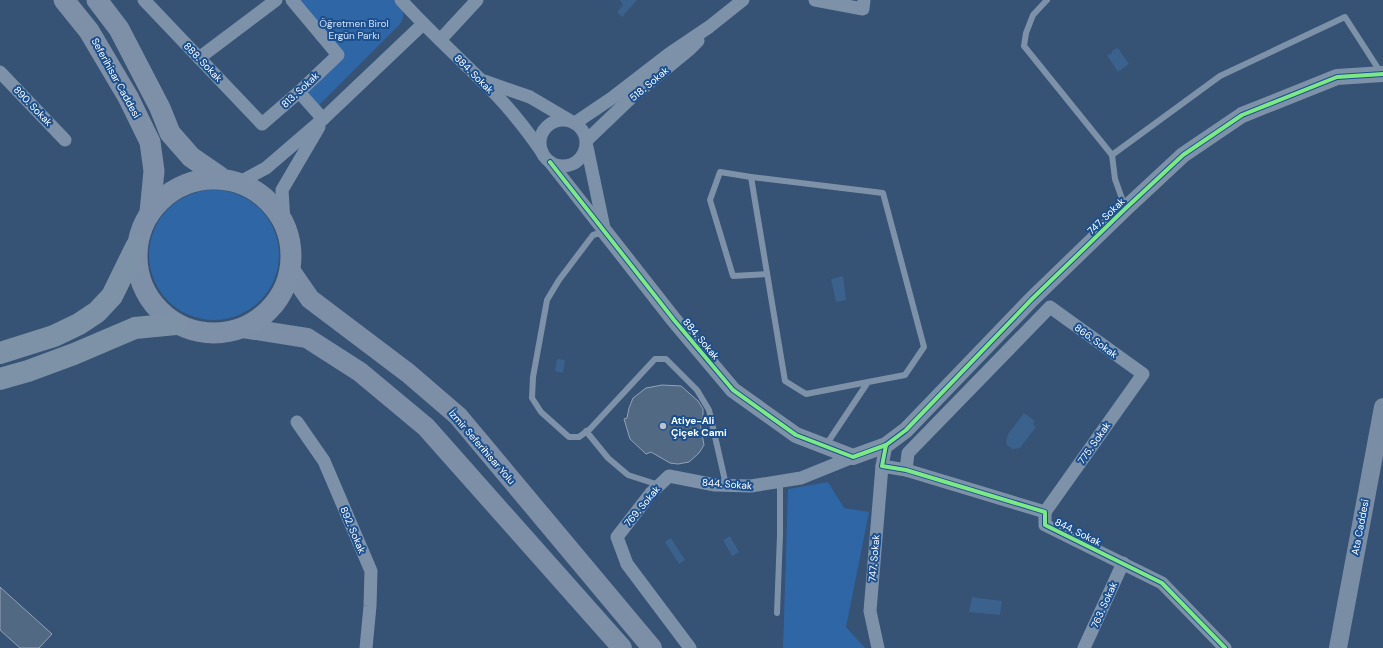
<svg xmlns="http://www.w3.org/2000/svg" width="1383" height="648" viewBox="0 0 1383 648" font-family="'DM Sans',sans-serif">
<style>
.green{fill:#2f66a5}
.water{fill:#3b618d}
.building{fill:#526984;stroke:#92a2b6}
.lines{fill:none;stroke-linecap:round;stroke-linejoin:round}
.service{stroke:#7d92a8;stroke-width:6}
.minor{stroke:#7d92a8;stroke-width:13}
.tertiary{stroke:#7d92a8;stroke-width:16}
.secondary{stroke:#798da4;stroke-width:18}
.primary{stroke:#7d8ea7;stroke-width:20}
.trunk{stroke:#7e90a7;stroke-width:21}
.motorway{stroke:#7e92a7;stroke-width:22}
.cycleway-casing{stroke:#1b4f8f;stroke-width:6}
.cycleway{stroke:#7ce984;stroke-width:4}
.poi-dot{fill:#b9c2ce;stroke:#1b4f8f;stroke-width:1.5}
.labels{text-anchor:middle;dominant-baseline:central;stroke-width:4;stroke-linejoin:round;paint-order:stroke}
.park-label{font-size:10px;fill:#cfe3fa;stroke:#1b4f8f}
.street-label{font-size:10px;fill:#fff;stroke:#1b4f8f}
.poi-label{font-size:10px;font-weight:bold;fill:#fff;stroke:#1b4f8f;text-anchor:start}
</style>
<rect width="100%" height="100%" fill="#365274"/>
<g class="green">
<path d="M 292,0 L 394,0 L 403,9 C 404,15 403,19 400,24 L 315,109 L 302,95 L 338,63 Z"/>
<circle cx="214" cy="255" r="65"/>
<polygon points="828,482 844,508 869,512 846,627 865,648 783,648 788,489"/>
</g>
<g class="water">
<polygon points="620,0 637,0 622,17 617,12 623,5"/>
<polygon points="1118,48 1129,64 1118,72 1107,55 1111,54 1113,50"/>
<polygon points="843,276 846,300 836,302 831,279"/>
<polygon points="557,359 565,360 563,373 555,371"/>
<polygon points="1024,413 1035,421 1033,424 1036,427 1020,448 1012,449 1007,445 1006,442 1008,434"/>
<polygon points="730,536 739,552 732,556 723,540"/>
<polygon points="671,538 685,560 679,564 665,542"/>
<polygon points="972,597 1002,601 1000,615 969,612"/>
</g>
<g class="building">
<polygon points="662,385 681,386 698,401 703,409 703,416 700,423 704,445 699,453 689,462 678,464 670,463 651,452 646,454 630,439 624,419 627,418 629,408 633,398 646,388"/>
<polygon points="0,587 52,634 39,648 20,648 0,630"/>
</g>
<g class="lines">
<g class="service">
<polyline points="1047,0 1033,15 1026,33 1024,46 1112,155 1220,76 1345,17 1381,73"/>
<polyline points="1112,155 1115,179 1125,207"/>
<polyline points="751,177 720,172 710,200 733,276 767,274"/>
<polyline points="604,232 593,235 559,280 547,300 533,377 532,398 541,412 569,437 579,437 590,429 655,359 666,359 697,390 709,410 726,485"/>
<polyline points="586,431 608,458 628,475 659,485"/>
<polyline points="826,445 868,382 905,375 924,347 883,193 751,177 785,381 806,394 868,382"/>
<polyline points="777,613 780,535 780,482"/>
</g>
<g class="minor">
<polyline points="144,0 262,124 299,92 338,55 292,0"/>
<path d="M 401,0 C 427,29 454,53 481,80 C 504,101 524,126 542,152"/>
<polyline points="815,0 863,9 864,0"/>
<polyline points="440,40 477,0"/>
<polyline points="199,58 276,0"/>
<polyline points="0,72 65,140"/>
<polyline points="484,81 530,97 569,120"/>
<polyline points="299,92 323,119"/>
<circle cx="563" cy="143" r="23"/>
<polyline points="575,123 612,98 669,54 709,27 743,0"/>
<polyline points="587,140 634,95 690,49 698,41"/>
<polyline points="587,147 604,228"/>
<polyline points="550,162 605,232"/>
<polyline points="240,182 266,168 323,119 423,24"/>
<polyline points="284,222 282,190 319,127"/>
<polyline points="297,422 324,461 371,571 370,606 366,648"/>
<polyline points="886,445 882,466 906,470 1045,512 1045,525 1162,583 1225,648"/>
<polyline points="906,470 908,453 1050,307 1143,374 1045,512"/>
<polyline points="690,648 627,564 617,537 651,493 669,476 715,485 751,486 801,478 853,457"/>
<polyline points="878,648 870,611 882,466"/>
<polyline points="1084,648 1123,563"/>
</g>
<polyline class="tertiary" points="605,232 674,320 733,390 796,435 853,457 886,445 906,430 1032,299 1126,208 1183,155 1242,115 1337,77 1383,74"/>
<polyline class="secondary" points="1338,648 1383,407"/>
<g class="primary">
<polyline points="290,270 310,299 408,373 458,416 652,648"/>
<polyline points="243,328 307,338 360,372 426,427 622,648"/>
</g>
<g class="trunk">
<polyline points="64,0 89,31 128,97 150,142 154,171 150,212"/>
<polyline points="97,0 119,29 160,108 170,133 191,157 220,177"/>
<circle cx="214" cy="256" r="77"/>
</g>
<g class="motorway">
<polyline points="0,353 54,336 79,324 97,312 112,296 136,247"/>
<polyline points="0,379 28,371 74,354 135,328 176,324"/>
</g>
<defs>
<g id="cycleway">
<polyline points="550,162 674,320 733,390 796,435 853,457 886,445 906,430 1032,299 1126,208 1183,155 1242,115 1337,77 1383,74"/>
<polyline points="886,445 882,466 906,470 1045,512 1045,525 1162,583 1225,648"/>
</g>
</defs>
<use href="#cycleway" class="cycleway-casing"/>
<use href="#cycleway" class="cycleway"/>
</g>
<circle class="poi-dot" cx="663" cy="426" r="4"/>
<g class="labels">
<g class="park-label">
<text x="354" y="23">Öğretmen Birol<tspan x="354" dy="12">Ergün Parkı</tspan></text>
</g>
<g class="street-label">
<text transform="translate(203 62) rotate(46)">888. Sokak</text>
<text transform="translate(474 74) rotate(45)">884. Sokak</text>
<text transform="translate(116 78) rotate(61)">Seferihisar Caddesi</text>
<text transform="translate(649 84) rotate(-40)">518. Sokak</text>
<text transform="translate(300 90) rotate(-43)">813. Sokak</text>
<text transform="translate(33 106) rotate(46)">890. Sokak</text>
<text transform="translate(1106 216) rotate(-44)">747. Sokak</text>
<text transform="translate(701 339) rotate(50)">884. Sokak</text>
<text transform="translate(1096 341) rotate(36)">866. Sokak</text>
<text transform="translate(1094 443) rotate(-55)">775. Sokak</text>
<text transform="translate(482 447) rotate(49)">İzmir Seferihisar Yolu</text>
<text transform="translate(727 484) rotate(4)">844. Sokak</text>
<text transform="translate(642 506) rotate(-50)">769. Sokak</text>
<text transform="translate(1360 527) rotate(-79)">Ata Caddesi</text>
<text transform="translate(353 530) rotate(67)">892. Sokak</text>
<text transform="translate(1078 532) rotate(26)">844. Sokak</text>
<text transform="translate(874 558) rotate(-85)">747. Sokak</text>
<text transform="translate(1104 605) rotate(-66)">763. Sokak</text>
</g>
<g class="poi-label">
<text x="671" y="420">Atiye-Ali<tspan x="671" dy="12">Çiçek Cami</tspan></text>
</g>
</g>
</svg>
